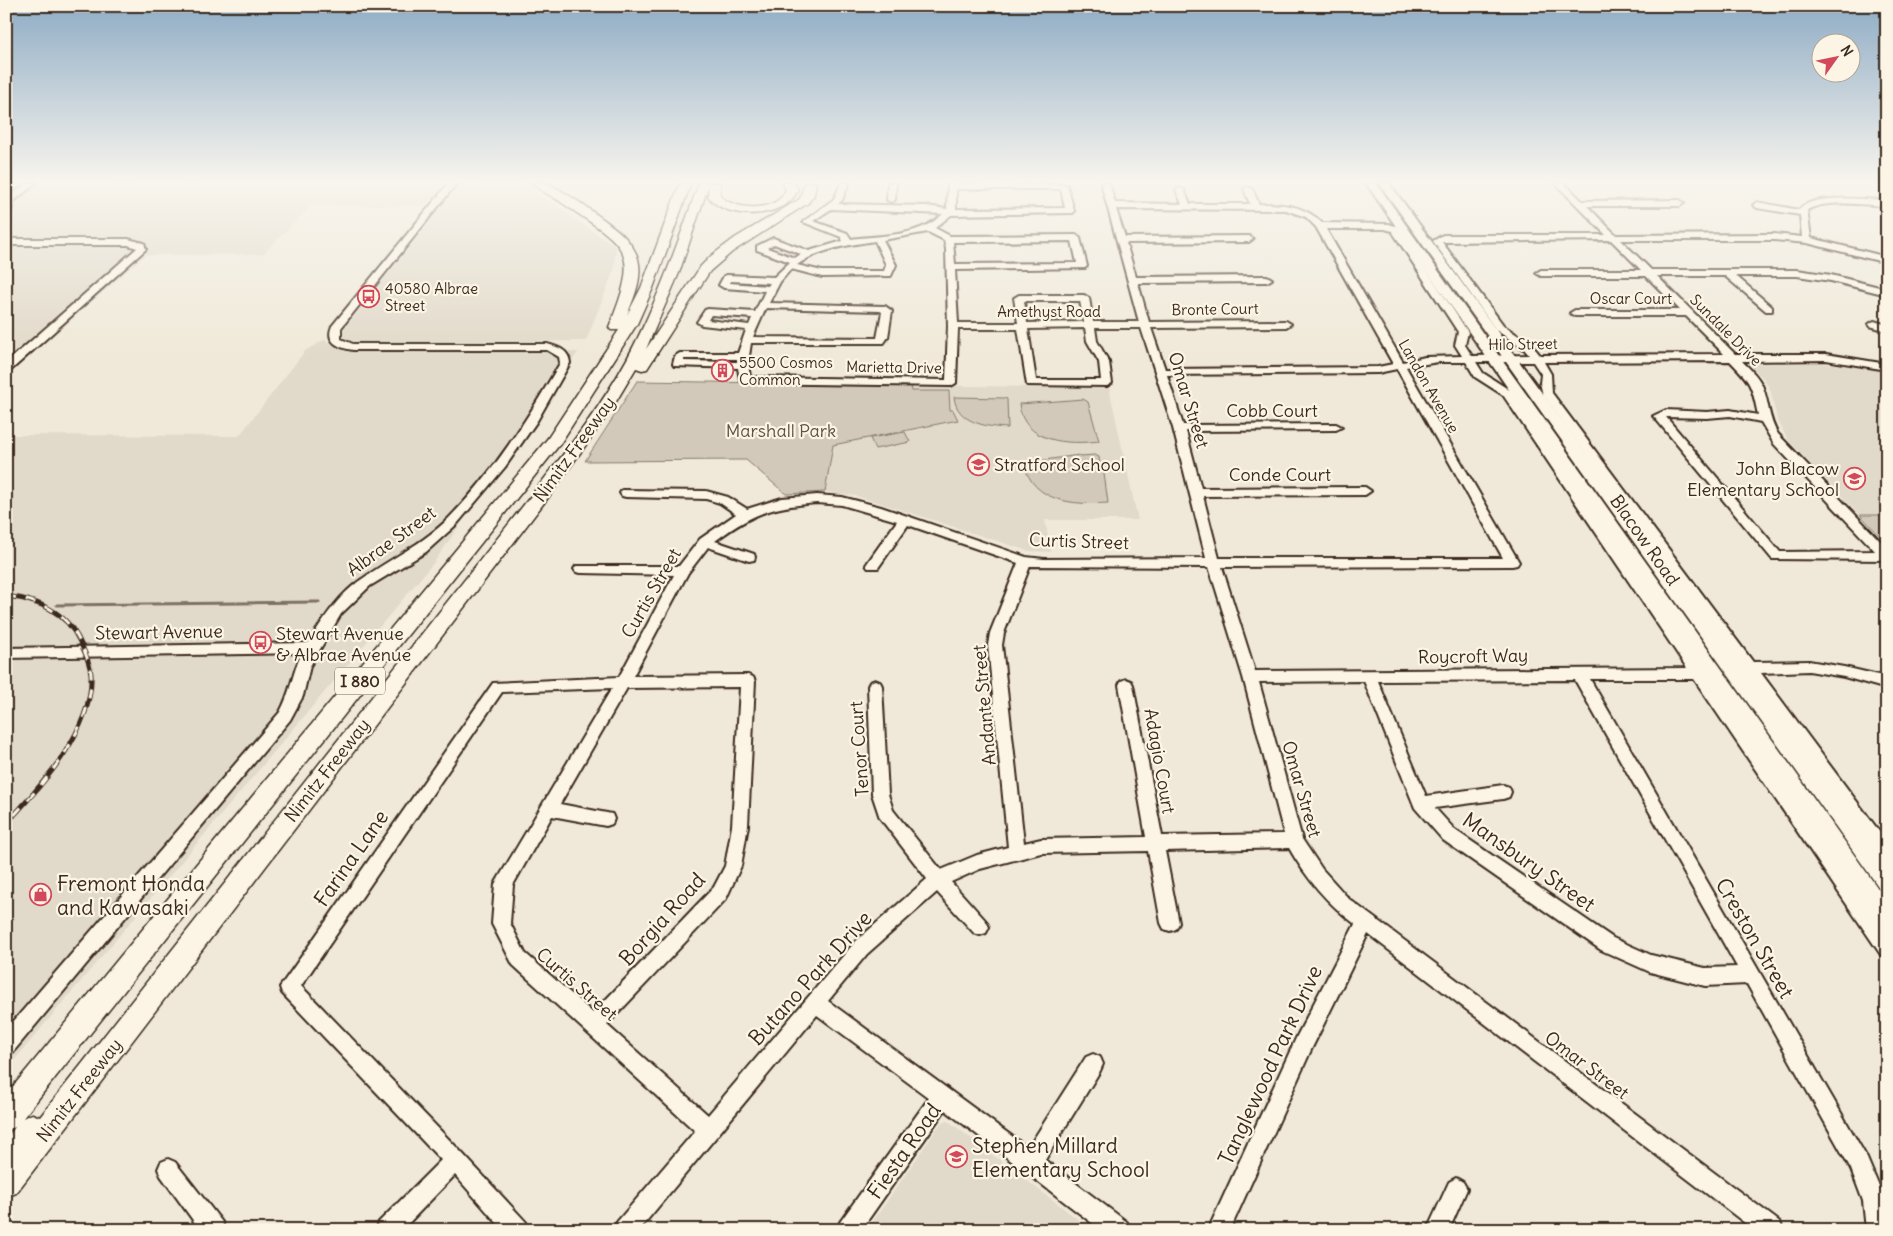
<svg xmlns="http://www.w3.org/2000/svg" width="1893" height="1236" viewBox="0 0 1893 1236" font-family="Delius,sans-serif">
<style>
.built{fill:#e1d9c9}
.green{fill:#d2c9ba;stroke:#867a6c}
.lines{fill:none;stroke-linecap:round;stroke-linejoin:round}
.stream{stroke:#7e7163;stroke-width:3}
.minor-casing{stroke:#3b2a1e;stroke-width:4}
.major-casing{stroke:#3b2a1e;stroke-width:4}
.highway-casing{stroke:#3b2a1e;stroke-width:3}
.minor{fill:#fcf5e5;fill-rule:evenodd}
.major{fill:#fcf5e5;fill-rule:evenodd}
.highway{fill:#fcf5e5;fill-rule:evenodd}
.rail-casing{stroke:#3b2a1e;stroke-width:5}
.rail{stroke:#fcf5e5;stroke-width:3;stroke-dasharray:10;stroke-linecap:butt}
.labels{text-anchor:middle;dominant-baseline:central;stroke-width:4.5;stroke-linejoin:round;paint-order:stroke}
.far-poi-label{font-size:15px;fill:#3b2a1e;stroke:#fcf5e5;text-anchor:start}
.far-street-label{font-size:15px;fill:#3b2a1e;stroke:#fcf5e5}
.shield{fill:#fcf5e5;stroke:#75675a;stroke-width:1}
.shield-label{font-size:16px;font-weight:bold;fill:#3b2a1e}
.street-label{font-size:18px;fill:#3b2a1e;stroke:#fcf5e5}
.park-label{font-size:18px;fill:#615245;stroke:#fcf5e5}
.poi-label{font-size:18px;fill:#3b2a1e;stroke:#fcf5e5;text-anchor:start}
.near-street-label{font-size:21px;fill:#3b2a1e;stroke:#fcf5e5}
.near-poi-label{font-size:21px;fill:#3b2a1e;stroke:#fcf5e5;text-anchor:start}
</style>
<rect width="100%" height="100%" fill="#f0e9d9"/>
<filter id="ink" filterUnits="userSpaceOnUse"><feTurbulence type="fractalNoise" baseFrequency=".02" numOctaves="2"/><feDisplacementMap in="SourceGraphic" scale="10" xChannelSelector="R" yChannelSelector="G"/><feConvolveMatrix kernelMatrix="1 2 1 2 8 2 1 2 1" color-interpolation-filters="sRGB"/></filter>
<g filter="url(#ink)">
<g class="built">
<polygon points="6,183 519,183 536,192 616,247 614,270 586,341 359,343 344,339 343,330 441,206 311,206 263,254 145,255 6,377"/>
<polygon points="324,340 344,350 578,352 435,561 6,1070 6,435 239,436 305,351"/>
<polygon points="1814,363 1846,365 1887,372 1887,519 1883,515 1860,515 1788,440 1777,419 1770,389 1763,378 1749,364"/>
<polygon points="816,384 1109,388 1138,520 1045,520 1051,552 1028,551 877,502 856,496 825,492 832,445"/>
<polygon points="947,1121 951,1123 1092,1230 867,1230 934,1133 941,1123"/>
</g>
<g class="green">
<polygon points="637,381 911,385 912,391 949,391 950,410 953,410 958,420 833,445 825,492 786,494 746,460 585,461"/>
<path d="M 954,397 L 1004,398 L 1007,399 L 1008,428 C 986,427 957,423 954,397 Z"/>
<path d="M 1083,399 L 1088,402 L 1099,441 C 1069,445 1023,443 1019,404 Z"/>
<polygon points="905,432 910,442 875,449 870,438"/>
<path d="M 1079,455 L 1080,456 L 1095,455 L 1099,457 L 1100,466 L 1103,466 L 1108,503 C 1075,505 1032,503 1024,463 Z"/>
<polygon points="1860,515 1883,515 1887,519 1887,543"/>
</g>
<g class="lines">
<polyline class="stream" points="57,605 319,602"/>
<defs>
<g id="minor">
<polygon points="27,183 36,183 14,201 10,216 6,218 6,199"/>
<path d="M 449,183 L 457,183 L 341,328 L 341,339 L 353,344 L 547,344 C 558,347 569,350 570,363 L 537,421 L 505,467 L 457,524 L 426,552 L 370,586 L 341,614 L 310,666 L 303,696 L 290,720 L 13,1052 L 6,1055 L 6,1030 L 280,712 C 291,692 292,673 302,653 L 6,658 L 6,648 L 308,643 C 323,620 338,595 362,579 C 391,558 423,544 449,518 C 494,472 528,418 560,363 L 559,357 L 547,350 L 353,350 C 339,348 325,342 332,326 Z"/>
<path d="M 841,183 L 849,183 L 842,200 L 838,204 L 926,206 L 947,209 L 948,183 L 1067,185 L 1074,211 L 1073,213 L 951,215 L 935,228 L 950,236 L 1076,235 L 1080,238 L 1087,266 L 1085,268 L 955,270 L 958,323 L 1018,323 L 1014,298 L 1019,295 L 1084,295 L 1089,298 L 1093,322 L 1139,322 L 1101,183 L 1109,183 L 1115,203 L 1182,204 L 1176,190 L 1180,188 L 1184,190 L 1190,204 L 1250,204 L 1244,189 L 1248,187 L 1252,189 L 1259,204 C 1284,204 1304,205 1322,223 L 1389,224 L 1398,227 L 1468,332 L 1465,345 L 1472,356 L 1529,355 L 1524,349 L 1496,330 L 1433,241 L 1443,235 L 1606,235 L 1555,183 L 1564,183 L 1582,201 L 1680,200 L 1684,203 L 1680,206 L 1587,206 L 1616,235 L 1774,234 L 1802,237 L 1800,215 L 1757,208 L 1753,205 L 1757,202 L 1799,210 C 1810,193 1867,200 1887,200 L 1887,206 C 1865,205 1827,199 1807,210 L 1811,238 L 1887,257 L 1887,263 L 1807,243 L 1774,240 L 1621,240 L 1651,270 L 1797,270 L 1831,275 L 1887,289 L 1887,295 L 1831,281 L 1797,276 L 1736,276 L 1772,307 L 1772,311 L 1766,311 L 1725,276 L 1657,276 L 1735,354 L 1826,354 L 1887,364 L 1887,370 L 1826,360 L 1742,361 C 1749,368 1757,375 1762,385 C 1769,401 1768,419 1778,434 L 1887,548 L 1887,560 L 1772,559 L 1655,418 L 1653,416 L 1666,410 L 1707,412 L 1730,410 L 1758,415 C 1752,386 1751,382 1730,361 L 1544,362 L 1551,374 L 1552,393 L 1753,662 L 1809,661 L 1844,667 L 1887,677 L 1887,689 L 1844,677 L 1809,671 L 1761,673 L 1887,842 L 1887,863 L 1881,861 L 1543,395 L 1540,383 L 1541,374 L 1533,362 L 1476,362 L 1483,373 L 1511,391 L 1887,933 L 1887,957 L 1881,955 L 1694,679 L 1590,679 L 1866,1156 L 1885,1201 L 1887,1230 L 1866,1230 L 1863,1201 L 1851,1169 L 1747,984 L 1705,986 L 1650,972 L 1601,950 L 1443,840 L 1415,808 L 1364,681 L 1259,682 L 1302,839 L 1322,869 L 1349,899 L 1780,1222 L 1783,1230 L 1754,1230 L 1368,934 L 1311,1050 L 1230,1230 L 1208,1230 L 1297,1036 L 1355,924 C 1327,903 1306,878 1289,848 L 1165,851 L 1179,923 L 1176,929 L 1170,931 L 1164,929 L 1161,923 L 1148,851 L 1041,853 L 980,869 L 951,882 L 986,921 L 989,927 L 986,933 L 980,935 L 974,933 L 937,892 L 867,954 L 828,1001 L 1028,1148 L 1086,1057 L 1093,1054 L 1100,1057 L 1103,1064 L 1100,1071 L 1045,1160 L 1127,1222 L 1130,1230 L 1101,1230 L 945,1110 L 861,1230 L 837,1230 L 840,1222 L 929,1098 L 817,1015 L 639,1230 L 614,1230 L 617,1222 L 695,1131 L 513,965 L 492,924 L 495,884 L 498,879 L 612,688 L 502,692 L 301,986 L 462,1153 L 526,1222 L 529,1230 L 503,1230 L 455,1175 L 402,1230 L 376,1230 L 379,1222 L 441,1160 L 282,993 L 280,987 L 493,683 L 619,677 L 674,575 L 581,573 L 576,572 L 574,569 L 576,566 L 679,566 L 700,539 L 736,514 L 720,503 L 706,499 L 626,497 L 622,496 L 620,493 L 622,490 L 706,491 L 728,497 L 747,509 L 782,498 L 817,495 L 842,497 L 881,507 L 1026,557 L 1044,559 L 1206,558 L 1173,428 L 1141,328 L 1095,328 L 1097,341 L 1109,362 L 1112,383 L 1107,386 L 1027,385 L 1018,329 L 958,329 L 956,383 L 951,386 L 745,383 L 740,380 L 738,368 L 674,366 L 673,364 L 675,356 L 680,353 L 738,353 L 746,330 L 702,325 L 697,322 L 705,310 L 708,309 L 755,312 L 765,291 L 724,288 L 719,285 L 724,276 L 727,275 L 774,277 L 790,262 L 757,250 L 757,246 L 773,238 L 809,251 L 843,241 L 841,237 L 803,222 L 834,199 ZM 956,189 L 1061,189 L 1065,208 L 956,209 ZM 831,209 L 943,214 C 919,237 882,235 851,239 L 847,233 L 813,221 ZM 1116,209 L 1286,210 L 1306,217 L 1316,227 L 1393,364 L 1378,367 L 1165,369 L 1151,328 L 1286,327 L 1291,324 L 1286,321 L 1149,322 L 1138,283 L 1267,282 L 1272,279 L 1267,276 L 1136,277 L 1126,243 L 1249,242 L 1253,239 L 1249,236 L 1125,237 ZM 1326,229 L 1385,229 L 1392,231 L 1458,332 L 1455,345 L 1462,356 L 1425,357 L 1403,362 ZM 928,232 L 944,240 L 946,249 L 948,326 L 946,380 L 750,377 L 748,363 L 751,343 L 884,343 L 888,337 L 892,311 L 885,306 L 769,303 L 780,282 L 791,269 L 822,277 L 891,276 L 896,265 L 883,240 ZM 1611,240 L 1641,270 L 1541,270 L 1536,273 L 1541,276 L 1646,276 L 1680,310 L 1575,310 L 1570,313 L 1575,316 L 1686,316 L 1724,354 L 1540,355 L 1532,345 L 1504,326 L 1442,242 ZM 875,241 L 886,265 L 884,271 L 822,271 L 797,265 C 819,249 848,245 875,241 ZM 1072,241 L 1077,263 L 955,264 L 953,242 ZM 774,244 L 801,254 L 795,258 L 767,248 ZM 730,281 L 770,283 L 768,286 L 730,283 ZM 1024,301 L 1080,301 L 1084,322 L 1027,323 ZM 766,308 L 880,311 L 882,312 L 877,338 L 753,337 ZM 711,315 L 752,318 L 749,325 L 708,320 ZM 1085,328 L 1087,341 L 1099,362 L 1101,380 L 1036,380 L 1028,329 ZM 684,359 L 737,359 L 737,362 L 684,361 ZM 1439,362 L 1466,362 L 1475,377 L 1503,395 L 1687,668 L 1255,671 L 1222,567 L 1512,566 L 1517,565 L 1519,562 L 1406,367 ZM 1397,369 L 1503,558 L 1219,558 L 1203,496 L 1365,495 L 1371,491 L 1365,487 L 1201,488 L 1186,431 L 1336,430 L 1342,427 L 1336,424 L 1183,425 L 1167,375 L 1378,373 ZM 1730,416 L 1761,422 L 1774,444 L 1875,551 L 1780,552 L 1666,417 L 1707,418 ZM 817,503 L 842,505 L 897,521 L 868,562 L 866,565 L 868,568 L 878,568 L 908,525 L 1018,563 L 990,633 L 988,645 L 1008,847 L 977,855 L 941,870 L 893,810 L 888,794 L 882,686 L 880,682 L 875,680 L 870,682 L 868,686 L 872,794 L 880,818 L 927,879 L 855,942 L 708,1115 L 607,1025 L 726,899 L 741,866 L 748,826 L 755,681 L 753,677 L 748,675 L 633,676 L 688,573 L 708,547 L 749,561 L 754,560 L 755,557 L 754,554 L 715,541 C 753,513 770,507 817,503 ZM 1030,566 L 1209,567 L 1243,677 L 1284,834 L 1162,836 L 1133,685 L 1131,681 L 1126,679 L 1121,681 L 1119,685 L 1146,837 L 1041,839 L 1024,843 L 1002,645 L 1004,633 ZM 1575,680 L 1737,967 L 1705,968 L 1651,955 L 1613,938 L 1455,830 L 1435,808 L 1503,799 L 1509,797 L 1511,792 L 1509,787 L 1503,785 L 1426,796 L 1378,681 ZM 740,687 L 732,826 L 725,866 L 714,887 L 593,1013 L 525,953 L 510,923 L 513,885 L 552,816 L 606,826 L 612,824 L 614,819 L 612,814 L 560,804 L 627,688 Z"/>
<polygon points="888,183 896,183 895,200 891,202 887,200"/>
<polygon points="6,239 128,239 144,243 146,249 10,371 6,372 6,363 137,248 128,245 6,245"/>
<polygon points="1874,321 1887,325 1887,331 1870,326 1869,324"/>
<polygon points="168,1159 175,1162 222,1222 225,1230 200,1230 161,1176 158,1169 161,1162"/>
<polygon points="1456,1178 1463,1182 1467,1189 1449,1230 1427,1230 1449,1182"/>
</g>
<g id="major">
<polygon points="1366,183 1376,183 1887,901 1887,929 1880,926"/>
<polygon points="1379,183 1389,183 1887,866 1887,892 1880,889"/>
</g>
<path id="highway" d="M 533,183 C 537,183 543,182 548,184 C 562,189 613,225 624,236 C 630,243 636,251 638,259 C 643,278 634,298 627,315 L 641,288 L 680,183 L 691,183 L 653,288 L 637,324 L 560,444 L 23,1118 L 32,1114 L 40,1117 L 538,487 C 570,446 602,405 627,359 C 657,303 678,243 699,183 L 720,183 L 720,196 C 735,211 779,213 786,189 L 782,183 L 793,183 L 798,189 C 788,219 725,222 708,196 L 709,184 L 679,273 L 646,349 L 701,266 L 711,256 L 735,238 L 800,199 L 805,183 L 816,183 L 814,195 L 808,203 L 732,252 L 710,271 L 647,369 L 642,370 L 636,368 L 611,410 L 550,495 L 16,1193 L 6,1197 L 6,1139 L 15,1127 L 6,1131 L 6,1095 L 548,438 L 619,330 L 611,330 L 609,327 C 642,247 626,247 561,202 C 553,196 539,191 533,183 Z"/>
</defs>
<use href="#minor" class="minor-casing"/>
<use href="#major" class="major-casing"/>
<use href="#highway" class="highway-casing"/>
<use href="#minor" class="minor"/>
<use href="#major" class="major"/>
<use href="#highway" class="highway"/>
<defs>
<path id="rail" d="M 6,596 C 38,600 66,611 80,642 C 85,652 90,663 91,674 C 94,730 41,786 6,824"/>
</defs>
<use href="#rail" class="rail-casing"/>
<use href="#rail" class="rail"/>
</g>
</g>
<linearGradient id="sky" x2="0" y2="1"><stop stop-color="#8facc5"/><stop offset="0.51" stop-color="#f8f5ee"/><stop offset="1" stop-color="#f8f5ee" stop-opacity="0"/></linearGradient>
<rect width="1893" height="356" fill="url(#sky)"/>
<defs>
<symbol id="bus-ring" viewBox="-11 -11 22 22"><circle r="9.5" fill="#fcf5e5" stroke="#d1495b" stroke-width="1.5"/><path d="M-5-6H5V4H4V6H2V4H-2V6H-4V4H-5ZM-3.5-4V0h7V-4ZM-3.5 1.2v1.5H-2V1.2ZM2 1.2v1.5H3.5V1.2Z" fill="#d1495b"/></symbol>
<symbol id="building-ring" viewBox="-11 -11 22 22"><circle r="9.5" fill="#fcf5e5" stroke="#d1495b" stroke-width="1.5"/><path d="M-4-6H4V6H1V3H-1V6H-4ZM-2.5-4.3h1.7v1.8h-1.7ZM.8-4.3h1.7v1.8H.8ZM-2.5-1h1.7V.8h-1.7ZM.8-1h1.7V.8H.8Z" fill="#d1495b"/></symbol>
<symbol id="school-ring" viewBox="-11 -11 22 22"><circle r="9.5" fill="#fcf5e5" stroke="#d1495b" stroke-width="1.5"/><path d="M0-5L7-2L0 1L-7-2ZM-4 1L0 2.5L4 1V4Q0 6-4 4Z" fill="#d1495b"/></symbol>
<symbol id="shop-ring" viewBox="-11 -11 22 22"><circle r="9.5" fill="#fcf5e5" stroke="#d1495b" stroke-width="1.5"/><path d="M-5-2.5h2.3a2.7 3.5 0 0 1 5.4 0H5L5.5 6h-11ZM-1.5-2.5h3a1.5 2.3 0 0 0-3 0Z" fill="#d1495b"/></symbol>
</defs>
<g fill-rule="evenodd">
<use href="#bus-ring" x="356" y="284" width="25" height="25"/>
<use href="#building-ring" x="710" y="358" width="25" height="25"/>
<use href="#school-ring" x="966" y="452" width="25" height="25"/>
<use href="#school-ring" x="1842" y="466" width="25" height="25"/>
<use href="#bus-ring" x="248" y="630" width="25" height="25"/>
<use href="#shop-ring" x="28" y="882" width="25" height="25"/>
<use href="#school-ring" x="944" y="1144" width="25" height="25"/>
</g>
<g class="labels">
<g class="far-poi-label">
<text x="385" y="288">40580 Albrae<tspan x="385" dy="17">Street</tspan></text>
<text x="739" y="362">5500 Cosmos<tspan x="739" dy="17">Common</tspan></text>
</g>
<g class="far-street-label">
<text x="1631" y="298">Oscar Court</text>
<text transform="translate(1215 309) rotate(-1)">Bronte Court</text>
<text x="1049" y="311">Amethyst Road</text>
<text transform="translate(1726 330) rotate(45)">Sundale Drive</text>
<text transform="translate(1523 344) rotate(-1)">Hilo Street</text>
<text transform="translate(894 367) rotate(1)">Marietta Drive</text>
<text transform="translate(1429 386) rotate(60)">Landon Avenue</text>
</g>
<rect class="shield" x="335" y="667.5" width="50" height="27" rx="4"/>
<g class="shield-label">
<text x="360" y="681">I 880</text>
</g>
<g class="street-label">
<text transform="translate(1189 400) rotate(73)">Omar Street</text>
<text x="1272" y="410">Cobb Court</text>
<text transform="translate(574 449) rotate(-54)">Nimitz Freeway</text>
<text x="1280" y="474">Conde Court</text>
<text transform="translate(1645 540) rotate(55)">Blacow Road</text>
<text transform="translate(391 541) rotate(-36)">Albrae Street</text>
<text transform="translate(1079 541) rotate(2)">Curtis Street</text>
<text transform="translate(651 593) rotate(-60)">Curtis Street</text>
<text transform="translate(159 632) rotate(-1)">Stewart Avenue</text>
<text transform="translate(1473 656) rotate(-1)">Roycroft Way</text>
<text transform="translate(984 705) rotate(-95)">Andante Street</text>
<text transform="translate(859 749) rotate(-94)">Tenor Court</text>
<text transform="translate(1160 761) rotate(80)">Adagio Court</text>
<text transform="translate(327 770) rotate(-52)">Nimitz Freeway</text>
<text transform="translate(1302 789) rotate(74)">Omar Street</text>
<text transform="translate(577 984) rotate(41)">Curtis Street</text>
<text transform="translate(1587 1065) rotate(37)">Omar Street</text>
<text transform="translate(79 1090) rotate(-52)">Nimitz Freeway</text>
</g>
<g class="park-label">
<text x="781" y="430">Marshall Park</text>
</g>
<g class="poi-label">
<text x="994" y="464">Stratford School</text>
<text x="1839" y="468" text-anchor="end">John Blacow<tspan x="1839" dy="21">Elementary School</tspan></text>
<text x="276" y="633">Stewart Avenue<tspan x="276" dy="21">&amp; Albrae Avenue</tspan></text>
</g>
<g class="near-street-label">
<text transform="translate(351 858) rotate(-55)">Farina Lane</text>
<text transform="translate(1529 862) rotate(35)">Mansbury Street</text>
<text transform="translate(662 919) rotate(-48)">Borgia Road</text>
<text transform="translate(1755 938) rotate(60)">Creston Street</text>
<text transform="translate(810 978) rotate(-48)">Butano Park Drive</text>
<text transform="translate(1270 1065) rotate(-65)">Tanglewood Park Drive</text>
<text transform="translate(904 1151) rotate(-55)">Fiesta Road</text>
</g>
<g class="near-poi-label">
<text x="57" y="883">Fremont Honda<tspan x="57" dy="24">and Kawasaki</tspan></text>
<text x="972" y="1145">Stephen Millard<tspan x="972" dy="24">Elementary School</tspan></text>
</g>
</g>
<rect width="1893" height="1236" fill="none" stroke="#fcf5e5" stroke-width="25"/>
<rect x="12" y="12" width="1868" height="1211" fill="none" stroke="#3b2a1e" stroke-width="2" filter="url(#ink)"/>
<g transform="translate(1836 58) rotate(57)"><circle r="24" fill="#fcf5e5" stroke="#afa495"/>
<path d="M0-4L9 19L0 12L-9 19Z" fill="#d1495b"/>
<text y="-8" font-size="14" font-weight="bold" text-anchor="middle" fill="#3b2a1e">N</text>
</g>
</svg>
